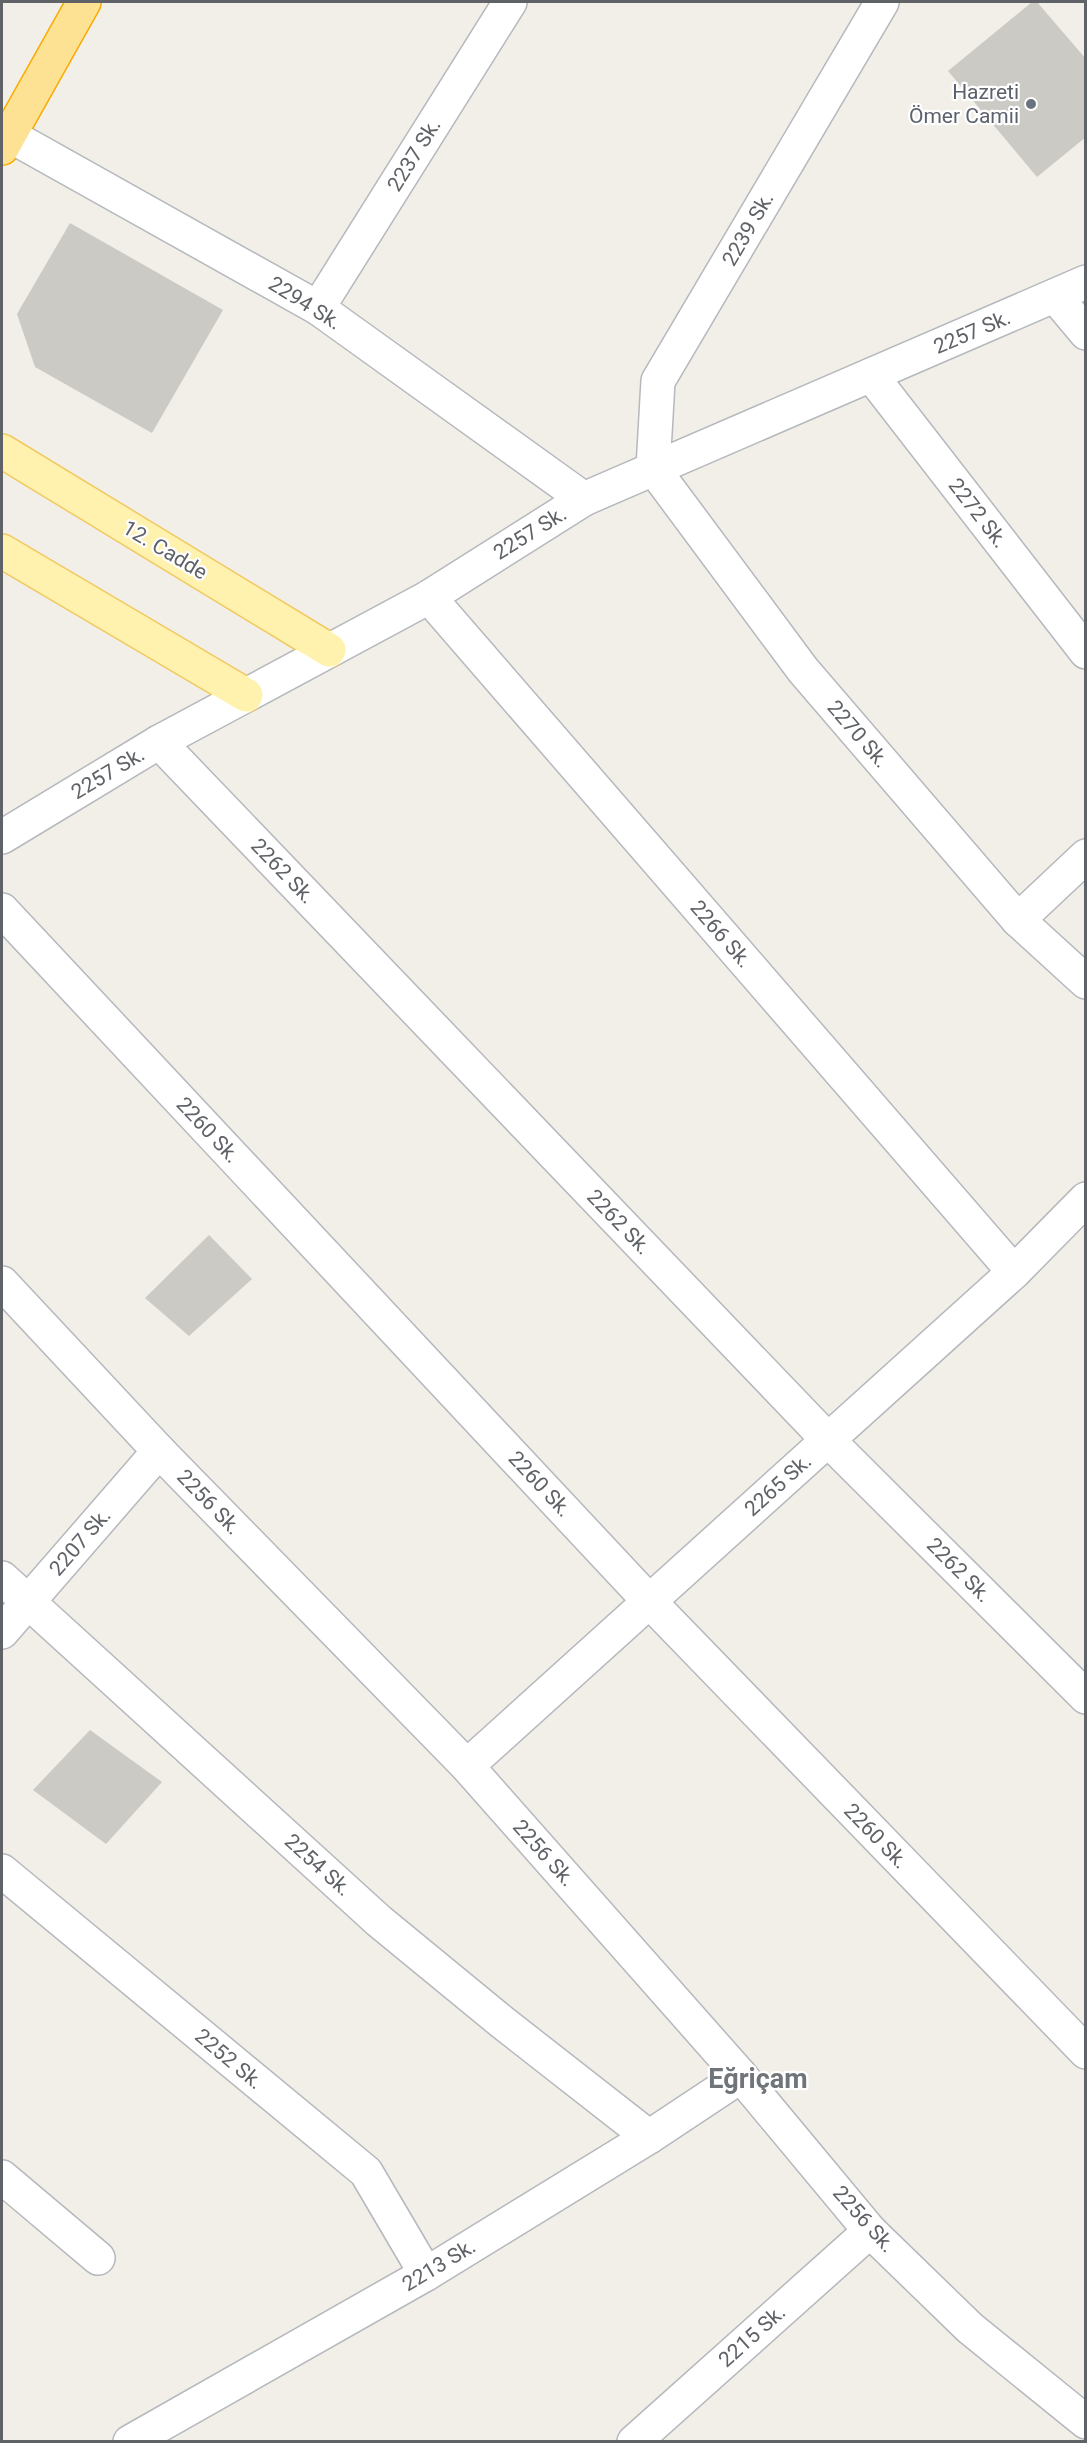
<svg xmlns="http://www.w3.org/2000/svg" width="1087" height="2443" viewBox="0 0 1087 2443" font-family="Roboto,sans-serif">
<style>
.building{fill:#cccac5}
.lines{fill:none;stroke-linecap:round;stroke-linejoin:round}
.minor-casing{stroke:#b5b8bc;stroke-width:36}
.major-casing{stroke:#f2c960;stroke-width:36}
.highway-casing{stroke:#f9ab00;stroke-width:36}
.minor{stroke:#fff;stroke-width:33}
.major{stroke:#fff2af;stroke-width:33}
.highway{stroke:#fde293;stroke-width:33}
.worship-dot{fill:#6b7280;stroke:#fff;stroke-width:2}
.labels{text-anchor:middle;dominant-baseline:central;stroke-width:4.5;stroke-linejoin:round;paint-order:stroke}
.worship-label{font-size:21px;fill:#5b616d;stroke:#fff;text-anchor:end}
.street-label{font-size:21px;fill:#5f6368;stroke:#fff}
.district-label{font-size:27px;font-weight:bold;fill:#70757a;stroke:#fff}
</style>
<rect width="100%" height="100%" fill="#f1efe8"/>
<g class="building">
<polygon points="1032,2 1037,2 1086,59 1086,137 1037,177 948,71"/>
<polygon points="70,223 223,310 152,433 35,367 17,314"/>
<polygon points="209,1235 252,1279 189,1336 145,1298"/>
<polygon points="90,1730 162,1782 106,1844 33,1790"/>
</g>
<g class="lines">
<defs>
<g id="minor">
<polyline points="882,2 658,381 653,468 803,670 1018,920 1086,982"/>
<polyline points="9,135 318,308 584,499"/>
<polyline points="1055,296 1086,333"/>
<polyline points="318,308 510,2"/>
<polyline points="871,375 1086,652"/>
<polyline points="429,597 1014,1272"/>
<polyline points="159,742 828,1440 1086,1697"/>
<polyline points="2,837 159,742 429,597 584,499 1086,282"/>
<polyline points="2,910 649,1601 1086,2052"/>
<polyline points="1018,920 1086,856"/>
<polyline points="2,1283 159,1451 467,1766 741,2076 870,2231 970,2328 1086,2422"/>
<polyline points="2,1578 379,1921 502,2022 649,2137"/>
<polyline points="2,1632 159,1451"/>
<polyline points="467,1766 1014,1272 1086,1199"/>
<polyline points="2,1871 366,2172 426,2274"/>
<polyline points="2,2177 98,2258"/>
<polyline points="130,2442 426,2274 649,2137 741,2076"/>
<polyline points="634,2442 870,2231"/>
</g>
<g id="major">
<polyline points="2,451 329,650"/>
<polyline points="2,551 246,695"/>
</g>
<polyline id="highway" points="2,148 84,2"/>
</defs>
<use href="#minor" class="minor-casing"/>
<use href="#major" class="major-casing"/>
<use href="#highway" class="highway-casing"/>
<use href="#minor" class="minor"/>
<use href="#major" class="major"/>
<use href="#highway" class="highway"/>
</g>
<circle class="worship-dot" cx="1031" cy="104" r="6"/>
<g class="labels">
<g class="worship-label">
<text x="1019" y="92">Hazreti<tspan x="1019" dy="24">Ömer Camii</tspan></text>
</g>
<g class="street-label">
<text transform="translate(414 155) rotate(-58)">2237 Sk.</text>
<text transform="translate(748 229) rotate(-60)">2239 Sk.</text>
<text transform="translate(305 303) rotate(32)">2294 Sk.</text>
<text transform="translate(972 332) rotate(-23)">2257 Sk.</text>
<text transform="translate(978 513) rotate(52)">2272 Sk.</text>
<text transform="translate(530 533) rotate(-32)">2257 Sk.</text>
<text transform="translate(165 550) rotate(31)">12. Cadde</text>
<text transform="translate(858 734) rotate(49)">2270 Sk.</text>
<text transform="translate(108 773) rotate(-31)">2257 Sk.</text>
<text transform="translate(283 871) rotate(46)">2262 Sk.</text>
<text transform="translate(721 934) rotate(49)">2266 Sk.</text>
<text transform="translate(208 1130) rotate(47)">2260 Sk.</text>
<text transform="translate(619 1222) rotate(46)">2262 Sk.</text>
<text transform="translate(540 1484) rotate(47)">2260 Sk.</text>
<text transform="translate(778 1485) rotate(-42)">2265 Sk.</text>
<text transform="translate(209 1502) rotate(46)">2256 Sk.</text>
<text transform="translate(80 1542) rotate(-49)">2207 Sk.</text>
<text transform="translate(959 1570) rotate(45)">2262 Sk.</text>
<text transform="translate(876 1836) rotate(46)">2260 Sk.</text>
<text transform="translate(544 1853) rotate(48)">2256 Sk.</text>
<text transform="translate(318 1865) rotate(42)">2254 Sk.</text>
<text transform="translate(229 2059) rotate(40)">2252 Sk.</text>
<text transform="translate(864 2219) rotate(48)">2256 Sk.</text>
<text transform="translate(439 2265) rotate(-31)">2213 Sk.</text>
<text transform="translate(752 2336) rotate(-42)">2215 Sk.</text>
</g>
<g class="district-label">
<text x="758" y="2079">Eğriçam</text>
</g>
</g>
<rect width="1087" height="2443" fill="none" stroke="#5f6368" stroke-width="6"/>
</svg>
